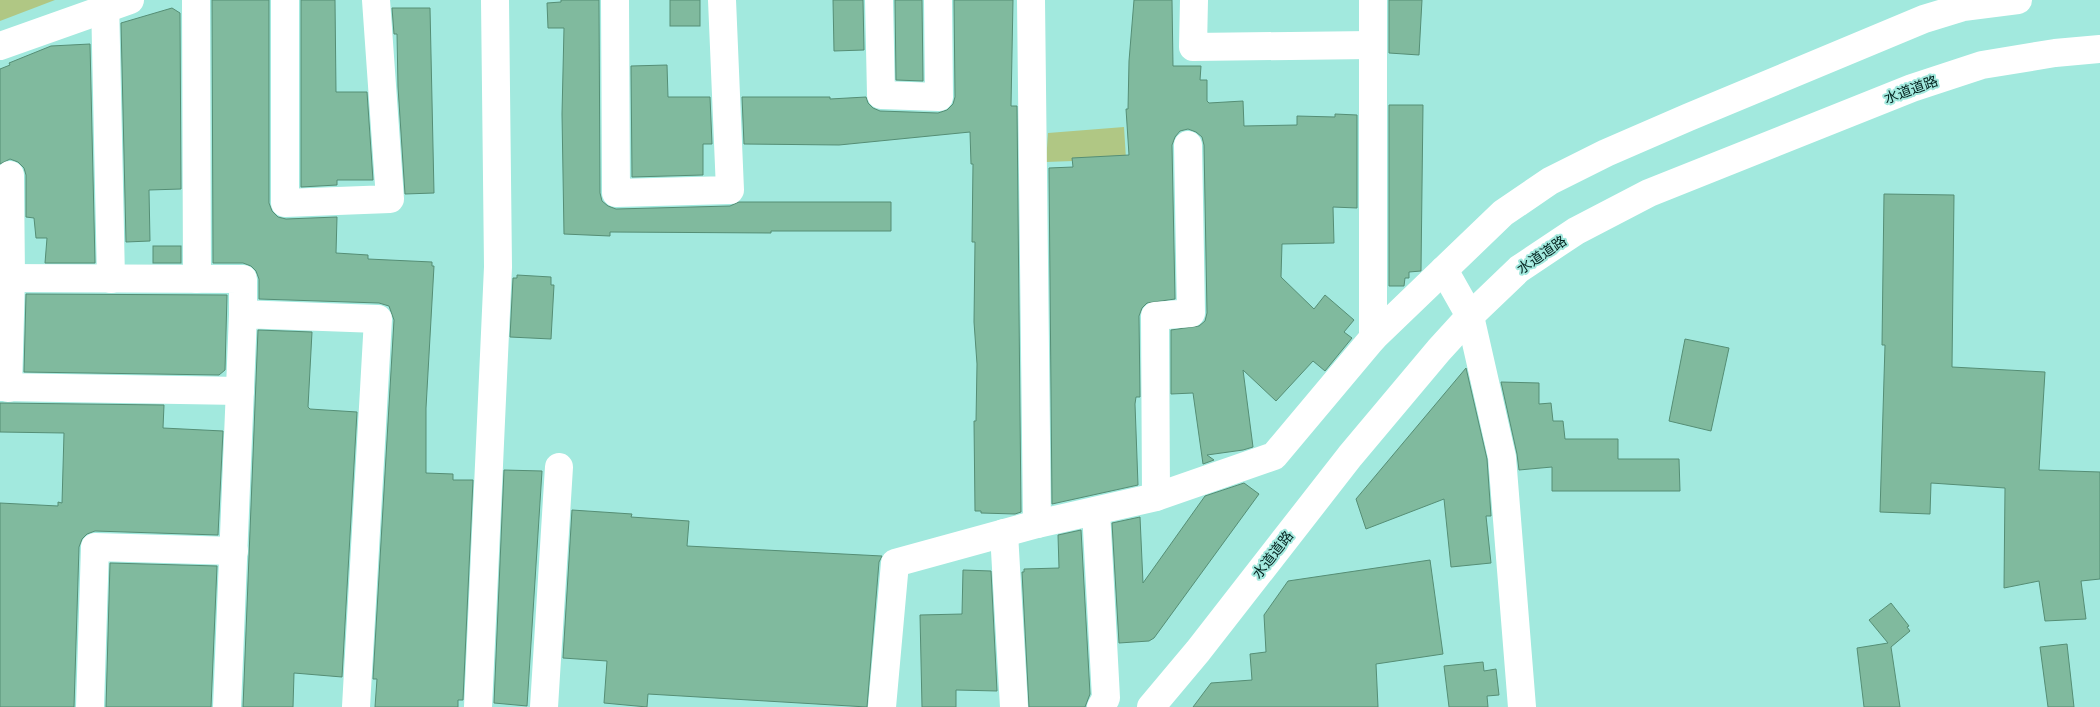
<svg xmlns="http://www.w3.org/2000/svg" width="2100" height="707" viewBox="0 0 2100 707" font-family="'Times New Roman','Noto Sans JP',serif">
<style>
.green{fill:#b0c784}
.building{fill:#80ba9e;stroke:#558e75}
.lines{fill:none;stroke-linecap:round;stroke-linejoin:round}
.minor{stroke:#fff;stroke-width:28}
.labels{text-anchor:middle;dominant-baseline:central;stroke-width:4;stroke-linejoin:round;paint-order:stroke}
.street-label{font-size:14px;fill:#052420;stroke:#a2e9de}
</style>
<rect width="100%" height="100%" fill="#a2e9de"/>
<g class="green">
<polygon points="0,0 55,0 0,21"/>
<polygon points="1124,127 1126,159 1046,162 1048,133"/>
</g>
<g class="building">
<polygon points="212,0 269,0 269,203 272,211 278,217 286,219 337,217 336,253 368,255 368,259 432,262 432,266 434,266 426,408 426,473 453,474 453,480 473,480 463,700 458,700 458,707 375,707 377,679 373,679 394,320 389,306 379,303 259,299 259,279 256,271 251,266 243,263 213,263"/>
<polygon points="301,0 335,0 336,92 367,92 373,180 337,180 337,185 301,187"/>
<polygon points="561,0 599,0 600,193 602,201 608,206 616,209 730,206 739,202 891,202 891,231 771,231 771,233 610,232 610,236 564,234 562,114 564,28 548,28 547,3 561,2"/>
<rect x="670" y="0" width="30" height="26"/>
<polygon points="833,0 863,0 864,50 834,51"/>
<polygon points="895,0 922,0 923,81 896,80"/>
<polygon points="954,0 1013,0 1011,106 1017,106 1021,512 1015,514 981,513 981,511 975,511 974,421 976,421 977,364 974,322 975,242 972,242 973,164 971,164 970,132 839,145 744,144 742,97 830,97 830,99 866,97 868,103 873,108 880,111 938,113 947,110 953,104 955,97"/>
<polygon points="1134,0 1172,0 1173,66 1201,66 1200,80 1207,80 1207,101 1209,103 1243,101 1244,126 1297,125 1297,116 1335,117 1335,114 1357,115 1357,208 1333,207 1334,243 1282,244 1281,277 1314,309 1325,295 1354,320 1344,332 1352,338 1325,371 1313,361 1276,401 1243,370 1253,447 1243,450 1207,455 1214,460 1203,464 1193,393 1171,394 1171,330 1199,326 1205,321 1207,313 1204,145 1202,137 1196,132 1188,129 1180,131 1175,137 1172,145 1175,299 1147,303 1142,308 1139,316 1140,397 1136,397 1135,404 1138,485 1052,504 1049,168 1073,167 1072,158 1129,155 1126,109 1128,109 1129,61"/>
<polygon points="1389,0 1422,0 1419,55 1389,53"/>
<polygon points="172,8 180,13 181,189 149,190 150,241 126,242 121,23"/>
<polygon points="392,8 430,8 434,193 405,194 398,87 397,34 394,34"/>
<polygon points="90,44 95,263 45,263 47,238 36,238 34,218 26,217 26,175 24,168 18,162 10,159 0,164 0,69 10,65 9,63 51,46"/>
<polygon points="667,65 668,97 710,97 712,144 703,144 703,175 632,177 631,66"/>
<polygon points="1389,105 1423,105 1421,271 1409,272 1409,278 1405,278 1404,286 1389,286"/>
<polygon points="1884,194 1954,195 1952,367 2045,372 2039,470 2100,472 2100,579 2081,581 2086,619 2045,621 2039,581 2004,588 2005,488 1931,483 1930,514 1880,512 1885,345 1882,345"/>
<rect x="153" y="246" width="28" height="17"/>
<polygon points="517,275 551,277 551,285 554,285 551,339 510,337 513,278 517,278"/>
<polygon points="26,294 227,295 225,370 219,375 24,372"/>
<polygon points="258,330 312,332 308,407 310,409 357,412 342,677 294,673 293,707 243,707"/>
<polygon points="1685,339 1729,348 1711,431 1669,421"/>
<polygon points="1466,368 1487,459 1491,516 1486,516 1491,563 1451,567 1444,499 1366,529 1356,499"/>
<polygon points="1501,382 1539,383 1539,404 1551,403 1553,421 1563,421 1565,439 1618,439 1618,459 1679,459 1680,491 1552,491 1552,467 1519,470 1517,454"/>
<polygon points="0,403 164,405 163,428 223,431 218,535 95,531 87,534 82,539 79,547 74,707 0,707 0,503 58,506 58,502 62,503 64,433 0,432"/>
<polygon points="504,470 542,471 527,706 494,703"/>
<polygon points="1244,483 1259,494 1154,638 1149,641 1119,643 1112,523 1140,517 1143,583 1205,496"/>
<polygon points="572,510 632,514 631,517 689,521 687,546 882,556 879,562 867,707 648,694 647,707 604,703 607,661 563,658"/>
<polygon points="1081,530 1090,694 1085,707 1029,707 1022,572 1024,572 1024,569 1059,568 1058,535"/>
<polygon points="1430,560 1443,654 1376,664 1378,707 1193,707 1211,683 1252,680 1250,654 1266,652 1264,615 1288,581"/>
<polygon points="110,563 217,566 211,707 106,707"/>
<polygon points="963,570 991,571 997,691 956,690 956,707 922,707 920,615 962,614"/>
<polygon points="1891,603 1909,626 1907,627 1910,631 1891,647 1900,707 1864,707 1857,648 1888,643 1869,620"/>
<polygon points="2067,644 2074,707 2048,707 2040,647"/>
<polygon points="1483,662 1484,671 1496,669 1499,695 1487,696 1488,707 1449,707 1444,666"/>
</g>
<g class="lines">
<g class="minor">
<polyline points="105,0 111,279"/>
<polyline points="196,0 197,279"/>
<polyline points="285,0 285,203 390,199 376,0"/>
<polyline points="615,0 616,193 730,190 722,0"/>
<polyline points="879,0 881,95 939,97 938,0"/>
<polyline points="1031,0 1037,524"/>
<polyline points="1194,0 1193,47 1371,45"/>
<polyline points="1373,0 1373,338"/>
<polyline points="0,46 130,0"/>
<polyline points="1444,270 1470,316 1502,457 1522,707"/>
<polyline points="0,278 243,279 243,314"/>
<polyline points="0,387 240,391"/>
<polyline points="8,388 11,278 10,175"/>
<polyline points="1156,497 1155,316 1191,313 1188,145"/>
<polyline points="1096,511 1106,698 1101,707"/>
<polyline points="1004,533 1014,707"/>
<polyline points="90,707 95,547 234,551"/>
<polyline points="227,707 243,314 378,319 356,707"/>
<polyline points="478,707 498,267 495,0"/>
<polyline points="544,707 559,467"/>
<polyline points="882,707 895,563 1037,524 1156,497 1274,456 1373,338 1503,213 1550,181 1606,153 1689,117 1924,19 1963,7 2018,0"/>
<polyline points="1151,707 1198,651 1350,456 1439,350 1470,316 1519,269 1576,231 1649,193 1912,88 1982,65 2055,53 2100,49"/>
</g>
</g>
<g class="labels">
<g class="street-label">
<text transform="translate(1911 90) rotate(-20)">水道道路</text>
<text transform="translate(1542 255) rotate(-34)">水道道路</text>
<text transform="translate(1273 555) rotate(-52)">水道道路</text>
</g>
</g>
</svg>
